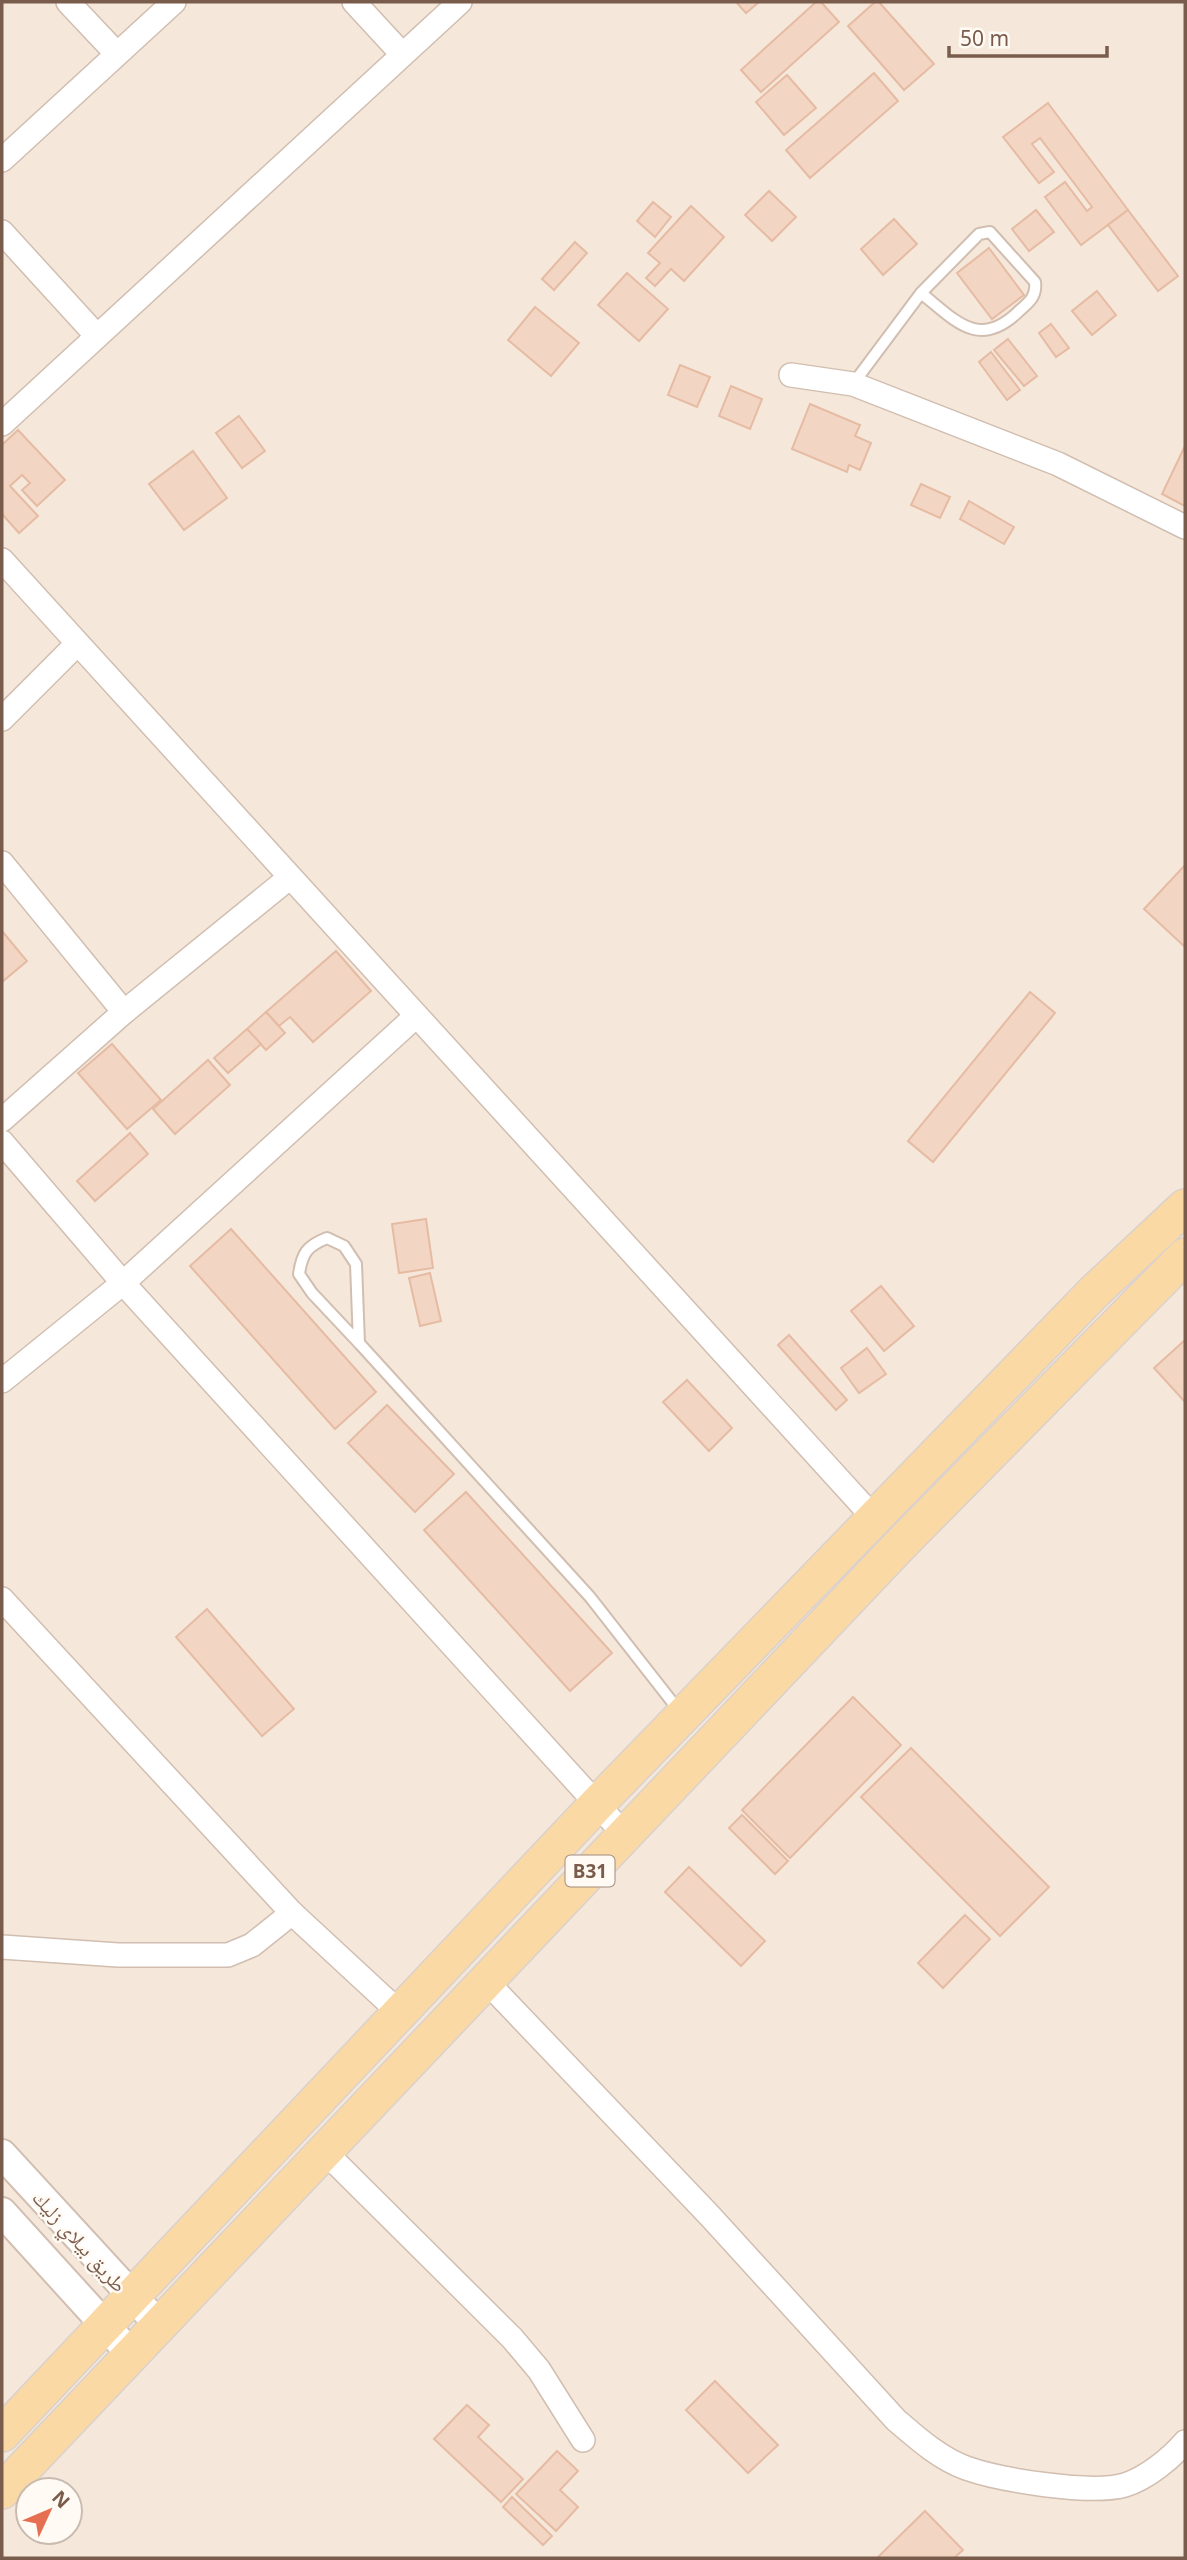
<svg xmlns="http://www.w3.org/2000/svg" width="1187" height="2560" viewBox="0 0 1187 2560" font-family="'Noto Sans','Noto Naskh Arabic',sans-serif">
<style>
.residential{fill:#f5e8da;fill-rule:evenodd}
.building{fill:#f3d5c3;stroke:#e6bba3;stroke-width:2}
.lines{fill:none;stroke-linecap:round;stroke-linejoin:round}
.service-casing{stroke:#d1beb0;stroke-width:14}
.minor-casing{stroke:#d1beb0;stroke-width:26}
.tertiary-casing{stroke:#d1beb0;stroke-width:32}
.primary-casing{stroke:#dad1cd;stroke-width:38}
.service{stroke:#fff;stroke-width:10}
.minor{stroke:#fff;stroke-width:23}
.tertiary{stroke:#fff;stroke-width:28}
.primary{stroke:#fbd9a5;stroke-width:35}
.labels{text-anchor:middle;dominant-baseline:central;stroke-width:5;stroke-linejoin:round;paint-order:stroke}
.shield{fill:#fffaf3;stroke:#a28b7f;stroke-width:2}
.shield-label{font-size:19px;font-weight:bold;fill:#7a5c4d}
.street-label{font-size:21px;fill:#7a5c4d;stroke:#fffaf3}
</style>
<rect width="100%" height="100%" fill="#fdf6ec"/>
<path class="residential" d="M 2,2 L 1185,2 L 1185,2558 L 2,2558 ZM 28,2490 L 70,2490 L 70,2532 L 28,2532 Z"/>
<g class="building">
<polygon points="736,2 759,2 746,13"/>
<polygon points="816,2 821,2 839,22 761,92 741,70"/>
<polygon points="875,2 879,2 934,64 904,90 848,26"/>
<polygon points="874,73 898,101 810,178 786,150"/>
<polygon points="787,75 816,108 784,135 756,102"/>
<polygon points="1048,103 1128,210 1081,245 1045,197 1065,182 1087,211 1092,207 1040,138 1032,144 1054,172 1039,183 1003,137"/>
<polygon points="769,191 796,217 772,241 745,215"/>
<polygon points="653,202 671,217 655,237 637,221"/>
<polygon points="691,206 724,237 684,281 671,269 655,286 646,278 660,263 648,253"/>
<polygon points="1036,210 1054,232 1029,251 1012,229"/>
<polygon points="1128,210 1178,276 1158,291 1108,225"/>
<polygon points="894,219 917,244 883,275 861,249"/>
<polygon points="575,242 587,253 554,290 542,279"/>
<polygon points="989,248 1024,295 992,319 957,273"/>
<polygon points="627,273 668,309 639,341 598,305"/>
<polygon points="1097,291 1116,315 1092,335 1072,311"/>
<polygon points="535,307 579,343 551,376 508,340"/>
<polygon points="1051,324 1069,348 1056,357 1039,333"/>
<polygon points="1008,339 1037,376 1024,386 994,350"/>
<polygon points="991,352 1020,390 1007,400 979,362"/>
<polygon points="680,365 710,377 697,407 668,395"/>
<polygon points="731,386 762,399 750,429 719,416"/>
<polygon points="810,404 860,425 855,436 871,443 860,470 849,465 847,472 792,449"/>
<polygon points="239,416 265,451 242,468 216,433"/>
<polygon points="18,430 65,480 37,506 22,490 30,483 22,475 10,486 38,516 19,533 2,514 2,445"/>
<polygon points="1184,448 1185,449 1185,506 1162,494"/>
<polygon points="193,451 227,498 184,530 149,484"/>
<polygon points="921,484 950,497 940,518 911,505"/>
<polygon points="969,501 1014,527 1004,544 960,519"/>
<polygon points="1185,865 1185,947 1144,909"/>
<polygon points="2,931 27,961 2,982"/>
<polygon points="336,951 371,991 313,1042 290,1017 279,1026 266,1012"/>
<polygon points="1030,992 1055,1013 933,1162 908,1141"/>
<polygon points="266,1012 285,1033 266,1050 247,1029"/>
<polygon points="247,1029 261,1044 228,1073 214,1058"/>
<polygon points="112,1044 161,1100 127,1129 78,1073"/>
<polygon points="208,1060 230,1085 175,1134 153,1109"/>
<polygon points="130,1133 148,1154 95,1201 77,1181"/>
<polygon points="426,1219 433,1268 399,1273 392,1224"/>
<polygon points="231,1229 376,1392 335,1429 190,1266"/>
<polygon points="430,1273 441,1321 420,1326 409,1278"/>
<polygon points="881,1286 914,1326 884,1351 851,1311"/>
<polygon points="789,1335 847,1400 836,1410 778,1345"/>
<polygon points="1185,1340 1185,1402 1154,1368"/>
<polygon points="867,1348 886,1374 859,1393 841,1368"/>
<polygon points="687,1380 732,1428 709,1451 663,1402"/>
<polygon points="387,1405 454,1474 415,1512 348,1443"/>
<polygon points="466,1492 612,1653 570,1691 424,1530"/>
<polygon points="207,1609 294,1709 262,1736 176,1637"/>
<polygon points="853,1697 901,1745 790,1858 742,1810"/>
<polygon points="911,1748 1049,1887 1000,1936 861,1797"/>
<polygon points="742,1815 788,1861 775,1874 729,1828"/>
<polygon points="689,1867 765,1941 741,1966 665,1892"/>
<polygon points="965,1915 990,1939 943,1988 918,1963"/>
<polygon points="715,2381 778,2445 748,2473 686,2410"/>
<polygon points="467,2405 489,2425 478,2437 523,2479 501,2502 434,2439"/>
<polygon points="557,2451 578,2471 560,2490 578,2507 556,2531 516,2494"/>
<polygon points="512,2497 552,2536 543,2545 503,2507"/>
<polygon points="925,2511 963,2550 954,2558 877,2558"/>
</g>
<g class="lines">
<defs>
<g id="service">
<path d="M 853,384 L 921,293 L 979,234 L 990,232 L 1035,282 C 1037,297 1028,303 1018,312 C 978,350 955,320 921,293"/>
<path d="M 327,1238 L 344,1246 L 356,1264 L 359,1343 L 312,1293 L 299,1274 C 302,1253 307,1246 327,1238 Z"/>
<polyline points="359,1343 590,1597 680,1712"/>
</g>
<g id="minor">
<polyline points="68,2 117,54"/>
<polyline points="354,2 402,54"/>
<polyline points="2,160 174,2"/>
<polyline points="2,232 96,335"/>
<polyline points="791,375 853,384 1058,464 1185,527"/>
<polyline points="2,424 460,2"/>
<polyline points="2,560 874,1518"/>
<polyline points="2,719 77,644"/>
<polyline points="2,863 124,1012 2,1120"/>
<polyline points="124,1012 289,878"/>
<polyline points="2,1142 123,1283 625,1835"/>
<polyline points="2,1381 123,1283 415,1017"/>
<polyline points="2,1599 292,1913 400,2013"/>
<polyline points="2,1947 118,1955 228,1955 252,1945 292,1913"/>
<path d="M 486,1981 L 710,2216 L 896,2420 C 917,2438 939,2458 966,2468 C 1000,2480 1091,2495 1125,2485 C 1147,2478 1170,2459 1185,2442"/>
<polyline points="326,2153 512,2338 539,2370 583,2440"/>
</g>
<g id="tertiary">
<polyline points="2,2154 160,2326"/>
<polyline points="2,2212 132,2355"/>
</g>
<g id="primary">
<polyline points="2,2434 596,1805 1094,1292 1185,1207"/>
<polyline points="2,2491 900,1545 1185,1256"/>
</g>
</defs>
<use href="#service" class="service-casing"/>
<use href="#minor" class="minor-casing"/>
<use href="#tertiary" class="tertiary-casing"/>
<use href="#primary" class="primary-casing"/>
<use href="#service" class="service"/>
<use href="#minor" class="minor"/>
<use href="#tertiary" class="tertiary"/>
<use href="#primary" class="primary"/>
</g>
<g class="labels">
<rect class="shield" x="565.5" y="1855.5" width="49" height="31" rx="5"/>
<g class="shield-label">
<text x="590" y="1871">B31</text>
</g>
<g class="street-label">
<text transform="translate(80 2241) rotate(48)">طريق بيلاي زليك</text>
</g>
</g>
<rect width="1187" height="2560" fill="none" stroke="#7a5c4d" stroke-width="7"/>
<g transform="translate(49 2511) rotate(46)"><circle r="33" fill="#fffaf3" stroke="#cabbb1" stroke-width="2"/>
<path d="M0-5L12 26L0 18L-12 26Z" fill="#e76f51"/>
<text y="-10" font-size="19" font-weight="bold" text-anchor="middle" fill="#7a5c4d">N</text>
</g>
<path d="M949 46v10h158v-10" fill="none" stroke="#7a5c4d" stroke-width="3.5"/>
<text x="960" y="46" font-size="21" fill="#7a5c4d" stroke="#fffaf3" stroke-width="5" paint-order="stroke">50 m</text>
</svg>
